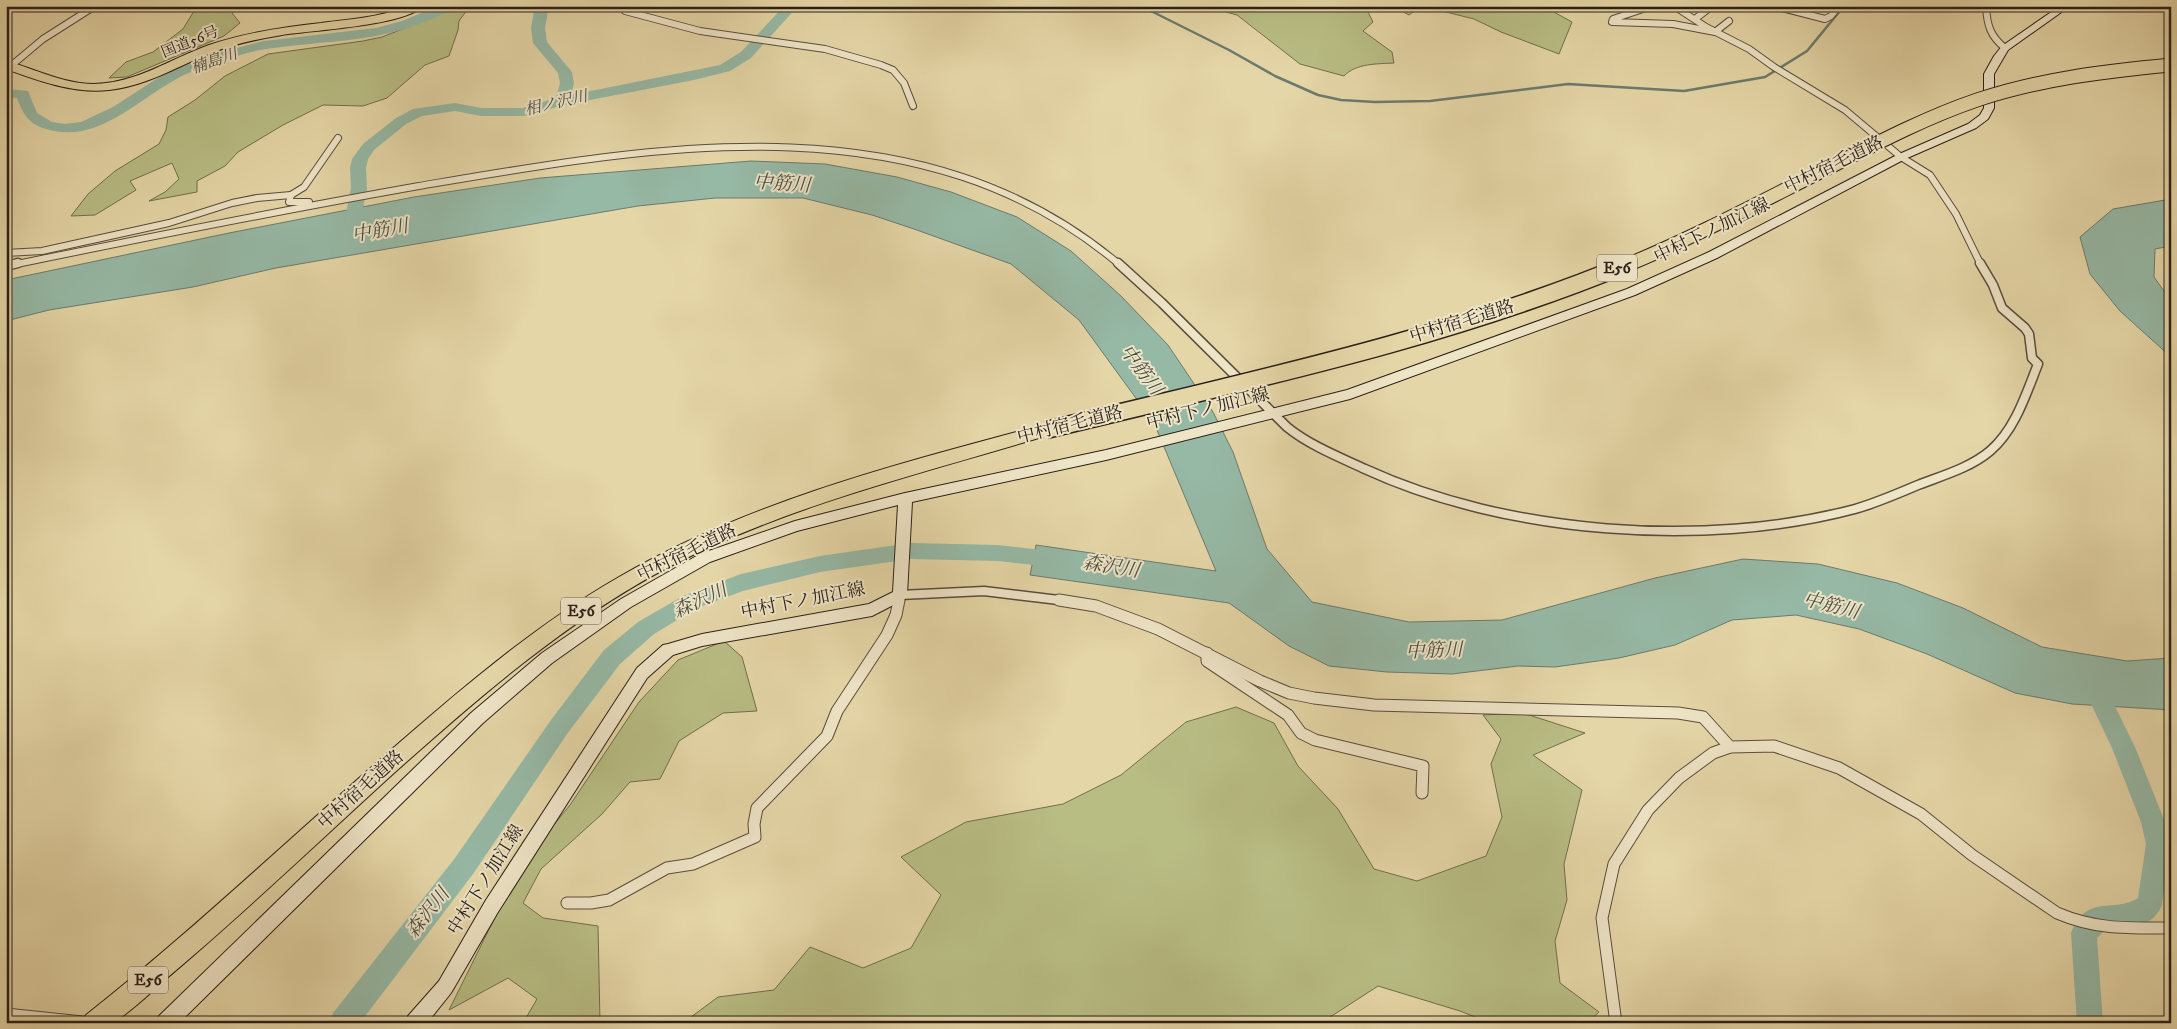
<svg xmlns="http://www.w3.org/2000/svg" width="2177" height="1029" viewBox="0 0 2177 1029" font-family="'IM FELL DW Pica','Noto Serif JP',serif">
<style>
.green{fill:#b8bd84;stroke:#716e4e}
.water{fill:#96b9a6;stroke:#6b7b6e}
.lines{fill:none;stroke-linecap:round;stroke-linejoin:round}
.stream{stroke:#6b7b6e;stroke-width:2.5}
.river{fill:#96b9a6;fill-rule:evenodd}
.street-far2-casing{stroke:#594d3c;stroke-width:8}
.street-far1-casing{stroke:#594d3c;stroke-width:11}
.street-casing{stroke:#594d3c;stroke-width:13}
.secondary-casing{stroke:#2a1f19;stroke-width:2}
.highway-casing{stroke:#2a1f19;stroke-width:2}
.street-far2{stroke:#eee4c6;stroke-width:6}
.street-far1{stroke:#eee4c6;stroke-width:8}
.street{stroke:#eee4c6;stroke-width:11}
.secondary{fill:#eee4c6;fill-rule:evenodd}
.highway{fill:#e5d6a7;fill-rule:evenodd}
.highway-bridge-far1-casing{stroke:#2a1f19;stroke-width:15;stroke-linecap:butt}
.highway-bridge-casing{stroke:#2a1f19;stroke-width:19;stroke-linecap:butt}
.highway-bridge-far1{stroke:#e5d6a7;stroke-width:13}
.highway-bridge{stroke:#e5d6a7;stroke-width:16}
.labels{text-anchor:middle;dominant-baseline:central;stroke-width:4;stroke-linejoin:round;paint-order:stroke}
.far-street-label{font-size:15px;fill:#2a1f19;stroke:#eee4c6}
.far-water-label{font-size:16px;font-style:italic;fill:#4a4d43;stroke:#eee4c6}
.shield{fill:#eee4c6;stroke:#655a4d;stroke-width:1}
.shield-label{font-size:16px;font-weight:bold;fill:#2a1f19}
.street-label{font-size:18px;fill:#2a1f19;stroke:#eee4c6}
.water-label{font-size:19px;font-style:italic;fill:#4a4d43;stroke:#eee4c6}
</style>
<rect width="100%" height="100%" fill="#e5d6a7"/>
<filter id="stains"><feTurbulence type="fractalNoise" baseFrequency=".004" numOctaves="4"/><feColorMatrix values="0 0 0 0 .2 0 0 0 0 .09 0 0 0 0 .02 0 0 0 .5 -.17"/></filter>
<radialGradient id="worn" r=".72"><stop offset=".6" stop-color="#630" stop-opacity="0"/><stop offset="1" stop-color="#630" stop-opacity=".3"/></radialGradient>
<g class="green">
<polygon points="197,6 245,6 232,13 240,23 224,36 127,77 109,78 126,62 153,52 183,29"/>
<polygon points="470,6 459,21 458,30 449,56 425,65 387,98 363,106 323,105 283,125 238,152 225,166 197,181 197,192 149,201 165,192 179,179 172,163 130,181 136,190 95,215 71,216 88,194 115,171 159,144 166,130 168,117 195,100 225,76 268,54 363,41 382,37 451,10"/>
<path d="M 1214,6 L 1365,6 L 1373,22 L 1363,31 L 1392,52 L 1394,63 C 1378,64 1356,63 1344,76 L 1300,64 L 1237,15 L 1219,10 Z"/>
<polygon points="1392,6 1543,6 1572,22 1559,54 1501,32 1474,19 1442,11 1417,9 1409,15"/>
<polygon points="724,641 742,657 757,711 723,713 679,741 660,779 630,782 602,814 541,869 523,903 543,918 598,926 600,1023 523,1023 537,999 508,978 449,1010 521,865 570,805 639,702 678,660"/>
<polygon points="1236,707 1274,723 1298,766 1338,809 1374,869 1417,881 1486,856 1502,817 1491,764 1501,739 1483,715 1523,713 1585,733 1533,755 1582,790 1564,864 1567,900 1555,941 1560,983 1599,1012 1587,1023 1490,1023 1460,1011 1378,986 1321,1023 683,1023 718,997 774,990 810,947 863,968 911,948 941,895 901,857 966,822 1063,804 1121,775 1186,722"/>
</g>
<g class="water">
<polygon points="751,161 825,164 897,177 951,192 1017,217 1071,251 1121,296 1168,345 1213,412 1233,452 1267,549 1312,602 1409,622 1502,620 1655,578 1743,559 1818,564 1897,583 1963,608 2042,647 2127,661 2171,658 2171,710 2072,704 2015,693 1927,654 1859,629 1796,615 1732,620 1675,645 1619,658 1555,667 1518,666 1452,674 1387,672 1329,666 1289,646 1229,603 1030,575 1036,545 1216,571 1154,423 1079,320 1011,264 914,229 872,215 803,198 715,198 638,206 276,268 193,287 49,310 6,321 6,280 229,233 414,197 540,178"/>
<polygon points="2171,199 2171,246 2155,249 2154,277 2171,301 2171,357 2120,311 2090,274 2080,237 2113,209"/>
</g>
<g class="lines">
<polyline class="stream" points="1141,6 1229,50 1275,76 1318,95 1341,100 1375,102 1430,101 1568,84 1684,91 1765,77 1807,51 1844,6"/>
<g class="river">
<path d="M 438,6 L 455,6 C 450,12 440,15 432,19 C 396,35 357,40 318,43 C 294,46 270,47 247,53 C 222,60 195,68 173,81 C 136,102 99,140 54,131 C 31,126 25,119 17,98 L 6,97 L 6,89 L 28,91 L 37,113 L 52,122 L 65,124 L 81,122 L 113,107 L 164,74 L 218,53 L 264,41 L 376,28 L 402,21 Z"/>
<polygon points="535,6 549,6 545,28 547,42 572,72 574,83 571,95 720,65 741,52 784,6 798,6 751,58 730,71 694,80 564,105 524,116 481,116 455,111 422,116 406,124 374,150 368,159 366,168 367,188 358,234 356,238 344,238 342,234 351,188 350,168 352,159 363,144 396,118 413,109 455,103 481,108 523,108 556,98 560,83 558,73 533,43 531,28"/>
<polygon points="911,543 998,545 1061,552 1068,554 1071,560 1068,566 1061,568 998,561 911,559 820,572 743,591 697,608 654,634 620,664 567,734 473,874 360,1023 330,1023 333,1013 455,858 551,720 604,650 638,622 683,596 741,574 820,556"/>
<path d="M 2094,677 L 2102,680 L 2135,747 L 2165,822 L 2170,844 L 2162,905 C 2149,934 2127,922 2106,930 C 2103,931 2100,935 2097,938 L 2103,1023 L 2077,1023 L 2071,933 C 2088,892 2113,914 2138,898 L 2146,844 L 2141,822 L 2112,748 L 2083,687 L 2086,680 Z"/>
</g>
<defs>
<g id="street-far2">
<polyline points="625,6 625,11 700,31 825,49 881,65 893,70 904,83 913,106"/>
<polyline points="1652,6 1613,19 1612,22 1673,24 1715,32 1729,21"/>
<polyline points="1674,6 1706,27 1749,49 1774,67 1845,110 1901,157 1930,175 1956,214 1981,265"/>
<polyline points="1774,6 1825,19 1831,16 1839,6"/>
<path d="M 1986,6 C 1987,25 1990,36 2005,48"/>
<polyline points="1695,19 1712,6"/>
<polyline points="6,70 43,39 95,6"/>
<polyline points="309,202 289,202 291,195 304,187 338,138"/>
<polyline points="6,253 42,251 169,223 232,203 257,198 291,195"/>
<path d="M 12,265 C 148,237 283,210 419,186 C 654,146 920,96 1120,265"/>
</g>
<g id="street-far1">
<path d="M 1118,263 L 1162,303 L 1287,427 C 1309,445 1339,457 1365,469 C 1506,534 1705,549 1855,509 C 1876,503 1897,494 1918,485 C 1941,476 1970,468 1990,451 C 2015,430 2026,394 2038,364 L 2032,358 L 2029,334 L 2025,328 L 2002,308 L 1993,285 L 1980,263"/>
<polyline points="6,266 18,263"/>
<polyline points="899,601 900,595 984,591 1067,601"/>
</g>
<g id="street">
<polyline points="1059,600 1096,606 1158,629 1260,681 1289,693 1314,698 1374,705 1678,713 1703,717 1730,747"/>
<polyline points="1207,653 1207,661 1288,715 1301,733 1315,740 1423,766 1422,793"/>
<polyline points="567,903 591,903 609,900 667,868 693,864 755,837 754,824 757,808 827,736 837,711 887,635 896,615 899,600"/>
<polyline points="6,1014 92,1023"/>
<path d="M 1616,1023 L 1602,918 L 1614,864 L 1648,810 L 1679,778 L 1713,753 L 1730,747 L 1774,746 L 1839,768 L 1921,814 L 1972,855 L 2057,913 C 2097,930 2129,928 2171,928"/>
</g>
<polygon id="secondary" points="2060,6 2070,6 2008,50 1994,74 1994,108 1988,119 1976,128 1905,159 1717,258 1635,295 1350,399 1106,460 912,502 907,595 905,599 872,616 702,646 673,655 647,678 498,912 451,993 427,1023 406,1023 408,1016 439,981 486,900 637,668 663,645 668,644 702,634 869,604 893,592 898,505 797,531 710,562 631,607 552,663 483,723 179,1023 157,1023 159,1016 471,713 542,653 621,599 700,554 795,521 905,493 1106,450 1347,390 1627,289 1709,252 1897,155 1968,124 1980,115 1984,108 1984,74 1994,56 2002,46"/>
<g id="highway">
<path d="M 407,6 L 423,6 C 404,26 312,30 282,35 C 258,39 232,44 209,54 C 176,67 146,86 109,90 C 74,94 39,81 6,69 L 6,61 C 36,69 63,84 94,84 C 137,83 170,59 209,45 C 245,33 283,27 321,23 C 350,19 379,18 407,6 Z"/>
<path d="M 1046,424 L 1052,426 L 1054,430 L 1052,434 C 918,475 789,504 663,570 C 564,623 478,698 394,773 C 317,843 241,916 161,983 C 152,992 121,1020 111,1023 C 103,1025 91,1023 82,1023 L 86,1015 C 195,929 294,834 399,743 C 468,683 539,623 619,577 C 750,501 901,463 1046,424 Z"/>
</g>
</defs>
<use href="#street-far2" class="street-far2-casing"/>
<use href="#street-far1" class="street-far1-casing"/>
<use href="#street" class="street-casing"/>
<use href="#secondary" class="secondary-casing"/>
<use href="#highway" class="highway-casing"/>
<use href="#street-far2" class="street-far2"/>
<use href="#street-far1" class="street-far1"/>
<use href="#street" class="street"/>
<use href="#secondary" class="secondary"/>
<use href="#highway" class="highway"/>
<defs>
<path id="highway-bridge-far1" d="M 1627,265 C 1697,236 1764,200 1832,166 C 1879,142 1927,117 1977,100 C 2040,79 2106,71 2171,65"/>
<path id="highway-bridge" d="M 1046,430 C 1242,382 1442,341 1630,263"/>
</defs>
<use href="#highway-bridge-far1" class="highway-bridge-far1-casing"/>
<use href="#highway-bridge" class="highway-bridge-casing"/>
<use href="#highway-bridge-far1" class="highway-bridge-far1"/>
<use href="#highway-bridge" class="highway-bridge"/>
</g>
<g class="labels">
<g class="far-street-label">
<text transform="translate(190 42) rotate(-22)">国道56号</text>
</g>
<g class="far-water-label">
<text transform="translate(214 61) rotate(-19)">楠島川</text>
<text transform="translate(556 103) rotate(-13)">相ノ沢川</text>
</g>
<g class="shield">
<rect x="1597" y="254.5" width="40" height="27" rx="4"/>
<rect x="561" y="597.5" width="40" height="27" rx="4"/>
<rect x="128" y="966.5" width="40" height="27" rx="4"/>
</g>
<g class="shield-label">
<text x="1617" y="268">E56</text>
<text x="581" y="611">E56</text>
<text x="148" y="980">E56</text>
</g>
<g class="street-label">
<text transform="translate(1834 165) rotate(-26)">中村宿毛道路</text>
<text transform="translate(1712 231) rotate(-26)">中村下ノ加江線</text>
<text transform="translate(1462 322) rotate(-17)">中村宿毛道路</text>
<text transform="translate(1208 409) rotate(-14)">中村下ノ加江線</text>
<text transform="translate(1070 425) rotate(-14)">中村宿毛道路</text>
<text transform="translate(687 553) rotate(-26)">中村宿毛道路</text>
<text transform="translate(803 601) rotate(-11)">中村下ノ加江線</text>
<text transform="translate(361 790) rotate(-42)">中村宿毛道路</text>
<text transform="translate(486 880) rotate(-58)">中村下ノ加江線</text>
</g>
<g class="water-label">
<text transform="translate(782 184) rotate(4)">中筋川</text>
<text transform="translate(380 231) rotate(-10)">中筋川</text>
<text transform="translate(1141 370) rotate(53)">中筋川</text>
<text transform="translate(1111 567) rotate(9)">森沢川</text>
<text transform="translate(700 601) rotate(-25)">森沢川</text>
<text transform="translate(1831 606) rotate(14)">中筋川</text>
<text transform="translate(1434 651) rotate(-2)">中筋川</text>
<text transform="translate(428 913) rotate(-52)">森沢川</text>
</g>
</g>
<rect width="2177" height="1029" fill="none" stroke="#e5d6a7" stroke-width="25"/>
<rect x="8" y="8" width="2162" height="1014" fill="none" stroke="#2a1f19" stroke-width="2.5"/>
<rect x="12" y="12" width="2152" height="1004" fill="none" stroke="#2a1f19"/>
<rect width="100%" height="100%" filter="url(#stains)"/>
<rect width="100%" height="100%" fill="url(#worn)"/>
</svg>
